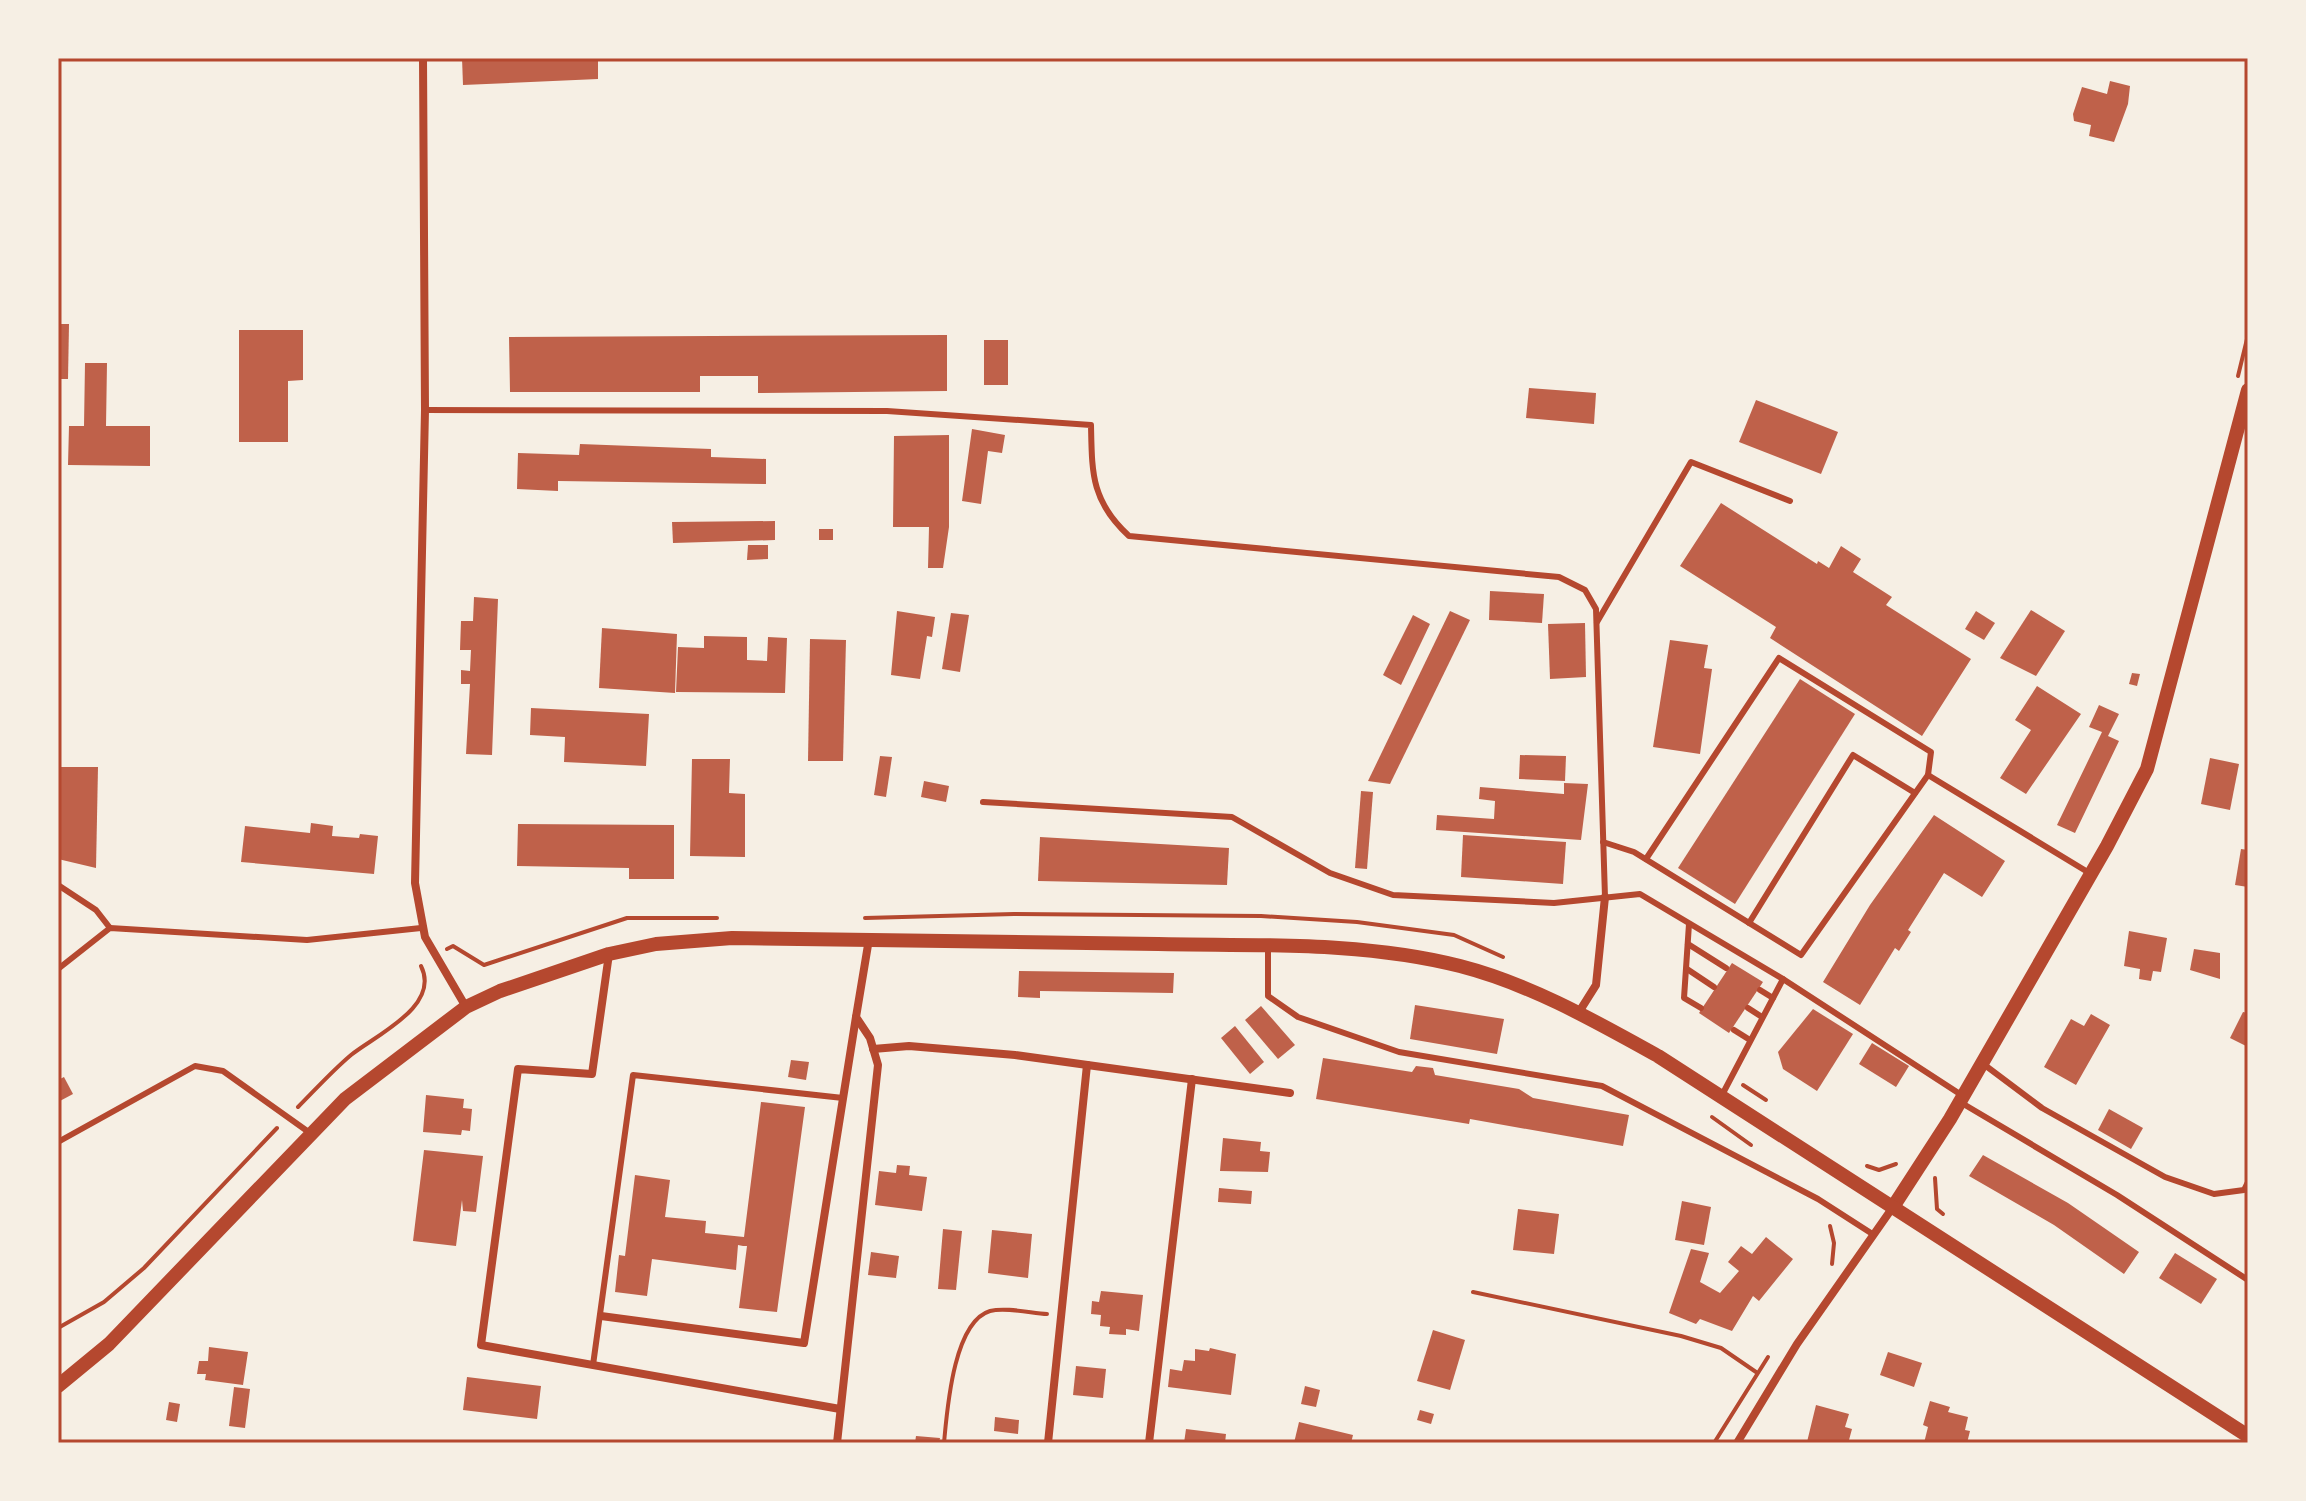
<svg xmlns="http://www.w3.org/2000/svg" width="2306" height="1501" viewBox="0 0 2306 1501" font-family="Literata,serif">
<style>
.building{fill:#bf614a}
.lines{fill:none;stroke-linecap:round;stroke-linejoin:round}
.path{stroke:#b5482f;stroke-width:4}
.service{stroke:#b5482f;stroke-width:6}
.minor{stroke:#b5482f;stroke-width:8}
.tertiary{stroke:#b5482f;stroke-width:14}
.neatline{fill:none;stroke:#b5482f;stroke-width:3}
</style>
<rect width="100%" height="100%" fill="#f6efe4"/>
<g class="building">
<polygon points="462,58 598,58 598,79 463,85"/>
<polygon points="2110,81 2130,86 2128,104 2114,142 2089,136 2091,125 2074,121 2073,114 2082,87 2107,94"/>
<polygon points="58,324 69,324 68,379 58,379"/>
<polygon points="239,330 303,330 303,380 288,381 288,442 239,442"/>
<polygon points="947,335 947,391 758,393 758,376 700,376 700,392 510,392 509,337"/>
<rect x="984" y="340" width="24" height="45"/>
<polygon points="85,363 107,363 106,426 150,426 150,466 68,465 69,426 84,426"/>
<polygon points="1529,388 1596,393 1594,424 1526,418"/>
<polygon points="1756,400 1838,432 1821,474 1739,442"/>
<polygon points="972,429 1005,435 1002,453 988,451 981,504 962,501"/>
<polygon points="949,435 949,527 943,568 928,568 929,527 893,527 894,436"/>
<polygon points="580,444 711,449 711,457 766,459 766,484 558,481 558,491 517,489 518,453 579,455"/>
<polygon points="1721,503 1817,564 1818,561 1829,568 1841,546 1861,559 1853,572 1892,597 1886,605 1971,659 1922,736 1770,638 1776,627 1680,566"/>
<polygon points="775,521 775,540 673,543 672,522"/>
<rect x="819" y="529" width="14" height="11"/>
<polygon points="748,545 768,545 768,559 747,560"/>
<polygon points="1490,591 1544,594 1542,623 1489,620"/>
<polygon points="474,597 498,599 492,755 466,754 470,684 461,684 461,670 470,671 471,650 460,650 461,621 473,621"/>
<polygon points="2031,610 2065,631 2036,676 2000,658"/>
<polygon points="897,611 935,617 932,637 927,636 920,679 891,675"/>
<polygon points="1450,611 1470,620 1390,784 1368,781"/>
<polygon points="1976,611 1995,623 1984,640 1965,629"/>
<polygon points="951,613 969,615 960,672 942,669"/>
<polygon points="1413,615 1430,624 1401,685 1383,675"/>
<polygon points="1585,623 1586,677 1550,679 1548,624"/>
<polygon points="602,628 677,634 675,693 599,688"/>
<polygon points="704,636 747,637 747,660 767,661 768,637 787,638 785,693 676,692 678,647 704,648"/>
<polygon points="810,639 846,640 843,761 808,761"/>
<polygon points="1670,640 1708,645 1704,668 1712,669 1700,754 1653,747"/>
<polygon points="2132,673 2140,674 2137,686 2129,684"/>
<polygon points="1800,679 1855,714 1735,904 1678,868"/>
<polygon points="2037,686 2081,714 2026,794 2000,778 2031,730 2015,720"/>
<polygon points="2099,705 2119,714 2108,736 2119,741 2075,833 2057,825 2102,732 2089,727"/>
<polygon points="531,708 649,714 646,766 564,762 565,737 530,735"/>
<polygon points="1520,755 1566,756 1565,781 1519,779"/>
<polygon points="880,756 892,757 886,797 874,795"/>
<polygon points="2210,758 2239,764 2230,810 2201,804"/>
<polygon points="692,759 730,759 729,793 745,794 745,857 690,856"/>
<polygon points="58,767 98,767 96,868 58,859"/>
<polygon points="924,781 949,786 946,802 921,797"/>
<polygon points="1564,783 1588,784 1581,840 1436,830 1437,815 1494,819 1495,801 1479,799 1480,787 1564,794"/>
<polygon points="1361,791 1373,792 1367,869 1355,868"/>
<polygon points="1934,815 2005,861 1982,897 1944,873 1908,930 1911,932 1899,951 1895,948 1860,1005 1823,982 1870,905"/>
<polygon points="311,823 333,826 332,836 359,838 360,834 378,836 374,874 241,862 245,826 310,833"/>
<polygon points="518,824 674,825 674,879 629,879 629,868 517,866"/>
<polygon points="1463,835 1566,842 1563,884 1461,877"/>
<polygon points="1040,837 1229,848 1227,885 1038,881"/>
<polygon points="2241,849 2248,850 2248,887 2235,885"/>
<polygon points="2129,931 2167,938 2161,972 2153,971 2151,981 2139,979 2140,969 2124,966"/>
<polygon points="2194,949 2220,953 2220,979 2190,970"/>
<polygon points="1732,963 1763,982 1729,1033 1699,1013"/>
<polygon points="1019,971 1174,973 1173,993 1040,991 1040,998 1018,997"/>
<polygon points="1415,1005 1504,1019 1497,1054 1410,1039"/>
<polygon points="1261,1006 1295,1045 1278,1059 1245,1020"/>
<polygon points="1813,1009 1853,1034 1817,1091 1783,1069 1778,1052"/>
<polygon points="2243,1012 2248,1013 2248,1047 2230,1038"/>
<polygon points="2091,1014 2110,1025 2076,1085 2044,1067 2071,1019 2084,1026"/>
<polygon points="1235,1026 1264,1062 1250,1074 1221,1038"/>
<polygon points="1872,1043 1909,1066 1896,1087 1859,1064"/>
<polygon points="1323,1058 1412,1072 1416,1066 1433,1068 1435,1075 1519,1089 1533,1098 1629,1115 1623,1146 1470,1119 1469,1124 1316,1099"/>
<polygon points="791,1060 809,1062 806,1080 788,1077"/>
<polygon points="64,1077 73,1094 58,1102 58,1080"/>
<polygon points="426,1095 464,1099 463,1108 472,1109 470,1131 462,1130 461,1135 423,1132"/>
<polygon points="761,1102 805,1107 777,1312 739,1308 747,1246 743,1246 738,1245 736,1270 652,1259 647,1296 615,1292 619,1255 625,1256 635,1175 670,1180 665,1217 706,1221 705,1233 744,1237"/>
<polygon points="2109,1109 2143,1128 2131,1149 2098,1130"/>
<polygon points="1223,1138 1261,1142 1260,1151 1270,1152 1268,1172 1220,1171"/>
<polygon points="424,1150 483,1156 476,1212 463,1211 462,1200 456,1246 413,1241"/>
<polygon points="1983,1155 2068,1203 2139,1252 2124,1274 2054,1225 1969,1176"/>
<polygon points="897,1165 910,1166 909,1175 927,1177 922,1211 875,1205 879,1171 896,1173"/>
<polygon points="1219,1188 1252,1191 1251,1204 1218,1202"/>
<polygon points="1682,1201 1711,1207 1704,1245 1675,1240"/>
<polygon points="1518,1209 1559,1214 1554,1254 1513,1250"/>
<polygon points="943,1229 962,1231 956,1290 938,1289"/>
<polygon points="992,1230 1032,1234 1028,1278 988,1273"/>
<polygon points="1766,1237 1793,1259 1759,1301 1753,1296 1732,1331 1700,1319 1696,1324 1669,1313 1691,1249 1709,1253 1700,1282 1720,1293 1739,1271 1728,1262 1741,1246 1752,1254"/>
<polygon points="871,1252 899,1256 896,1278 868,1275"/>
<polygon points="2175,1253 2217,1279 2201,1304 2159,1278"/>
<polygon points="1101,1291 1143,1295 1139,1331 1126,1329 1126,1335 1109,1334 1110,1327 1100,1326 1101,1315 1091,1314 1092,1301 1099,1302"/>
<polygon points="1433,1330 1465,1340 1450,1390 1417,1381"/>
<polygon points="209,1347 248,1352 243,1385 205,1380 206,1374 197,1374 199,1361 208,1361"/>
<polygon points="1210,1348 1236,1354 1231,1395 1168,1387 1170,1369 1182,1371 1184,1360 1195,1361 1195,1349 1209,1351"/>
<polygon points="1888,1352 1922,1363 1914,1387 1880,1375"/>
<polygon points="1076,1366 1106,1369 1103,1398 1073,1395"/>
<polygon points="467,1377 541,1386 537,1419 463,1410"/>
<polygon points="1305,1386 1320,1390 1316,1407 1301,1404"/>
<polygon points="234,1387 250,1389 245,1428 229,1426"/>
<polygon points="1930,1401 1950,1407 1948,1412 1968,1417 1965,1430 1970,1431 1967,1443 1924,1443 1928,1427 1923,1425"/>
<polygon points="169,1402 180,1404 177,1422 166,1420"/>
<polygon points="1816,1405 1849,1414 1845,1427 1852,1429 1849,1440 1807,1442"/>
<polygon points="1420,1410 1434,1414 1431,1424 1417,1420"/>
<polygon points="995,1417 1019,1420 1018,1434 994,1431"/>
<polygon points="1299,1422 1353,1435 1351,1443 1294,1443"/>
<polygon points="1186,1429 1226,1434 1225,1443 1184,1443"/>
<polygon points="916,1436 940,1438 939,1443 915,1443"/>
</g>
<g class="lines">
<g class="path">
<polyline points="2238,376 2248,335"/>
<polyline points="865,918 1014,914 1261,916 1357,922 1454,935 1503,957"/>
<polyline points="447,949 453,946 484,965 627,918 717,918"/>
<polyline points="1743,1085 1766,1100"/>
<path d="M 298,1107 C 315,1090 332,1071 351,1055 C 376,1035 441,1006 421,966"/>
<polyline points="1712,1117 1751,1145"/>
<polyline points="1867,1166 1879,1170 1896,1164"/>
<polyline points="1935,1178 1937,1209 1943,1214"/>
<polyline points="1830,1226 1834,1243 1832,1264"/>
<polyline points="1473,1292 1681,1336 1721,1348 1756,1372"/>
<polyline points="58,1328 104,1302 144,1268 277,1128"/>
<path d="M 944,1443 C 947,1412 953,1322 990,1311 C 1006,1307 1031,1313 1047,1314"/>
<polyline points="1714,1443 1768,1357"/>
</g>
<g class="service">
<path d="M 425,410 L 887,411 L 1091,425 C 1092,473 1091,501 1129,536 L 1559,577 L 1585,590 L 1596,609 L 1605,897"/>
<polyline points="1597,622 1691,462 1790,501"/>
<polyline points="983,802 1232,817 1330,873 1393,895 1554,903 1640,894 1783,979 1721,1097"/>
<polyline points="1603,842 1634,852 1801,955 1928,775 2091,874"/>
<polyline points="1646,859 1779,658 1931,752 1928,775"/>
<polyline points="58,885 96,910 110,928"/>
<polyline points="1749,923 1853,755 1915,793"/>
<polyline points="1689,924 1684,998 1701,1008"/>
<polyline points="1688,944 1726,968"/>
<polyline points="1268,946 1268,996 1298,1017 1399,1052 1602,1086 1818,1199 1874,1235"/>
<polyline points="58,969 110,928 307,940 421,928"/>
<polyline points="1687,969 1714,987"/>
<polyline points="1783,979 1963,1096"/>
<polyline points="1760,990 1773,998"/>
<polyline points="1748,1008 1762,1017"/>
<polyline points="1734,1030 1750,1040"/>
<polyline points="1982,1063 2042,1108 2165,1177 2214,1194 2244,1190 2248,1182"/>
<polyline points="1960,1102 2117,1195 2248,1280"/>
<polyline points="58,1142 195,1066 223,1071 310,1133"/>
<polyline points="593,1365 633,1075 843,1098"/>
</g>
<g class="minor">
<polyline points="423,58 425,410 415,883 425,937 466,1007"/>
<polyline points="609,954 592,1074 518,1069 481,1345 840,1409"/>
<polyline points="1579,1012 1596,985 1605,897"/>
<polyline points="873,1049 909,1046 1015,1055 1290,1093"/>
<polyline points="601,1316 804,1343 856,1017"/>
<polyline points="837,1443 878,1065 870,1038 856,1017 869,939"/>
<polyline points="1048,1443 1087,1065"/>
<polyline points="1149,1443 1192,1079"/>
<polyline points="1737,1443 1797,1344 1893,1207"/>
</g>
<g class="tertiary">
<polyline points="1893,1207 1950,1119 2107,846 2147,769 2248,390"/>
<path d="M 58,1386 L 109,1344 L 345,1099 L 466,1007 L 500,991 L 609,954 L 656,944 L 732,938 C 874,939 1016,941 1158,944 C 1258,946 1362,941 1460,966 C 1530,984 1595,1021 1658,1056 L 2248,1436"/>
</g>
</g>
<rect width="2306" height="1501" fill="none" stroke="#f6efe4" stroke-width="120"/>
<rect x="60" y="60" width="2186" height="1381" class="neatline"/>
</svg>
